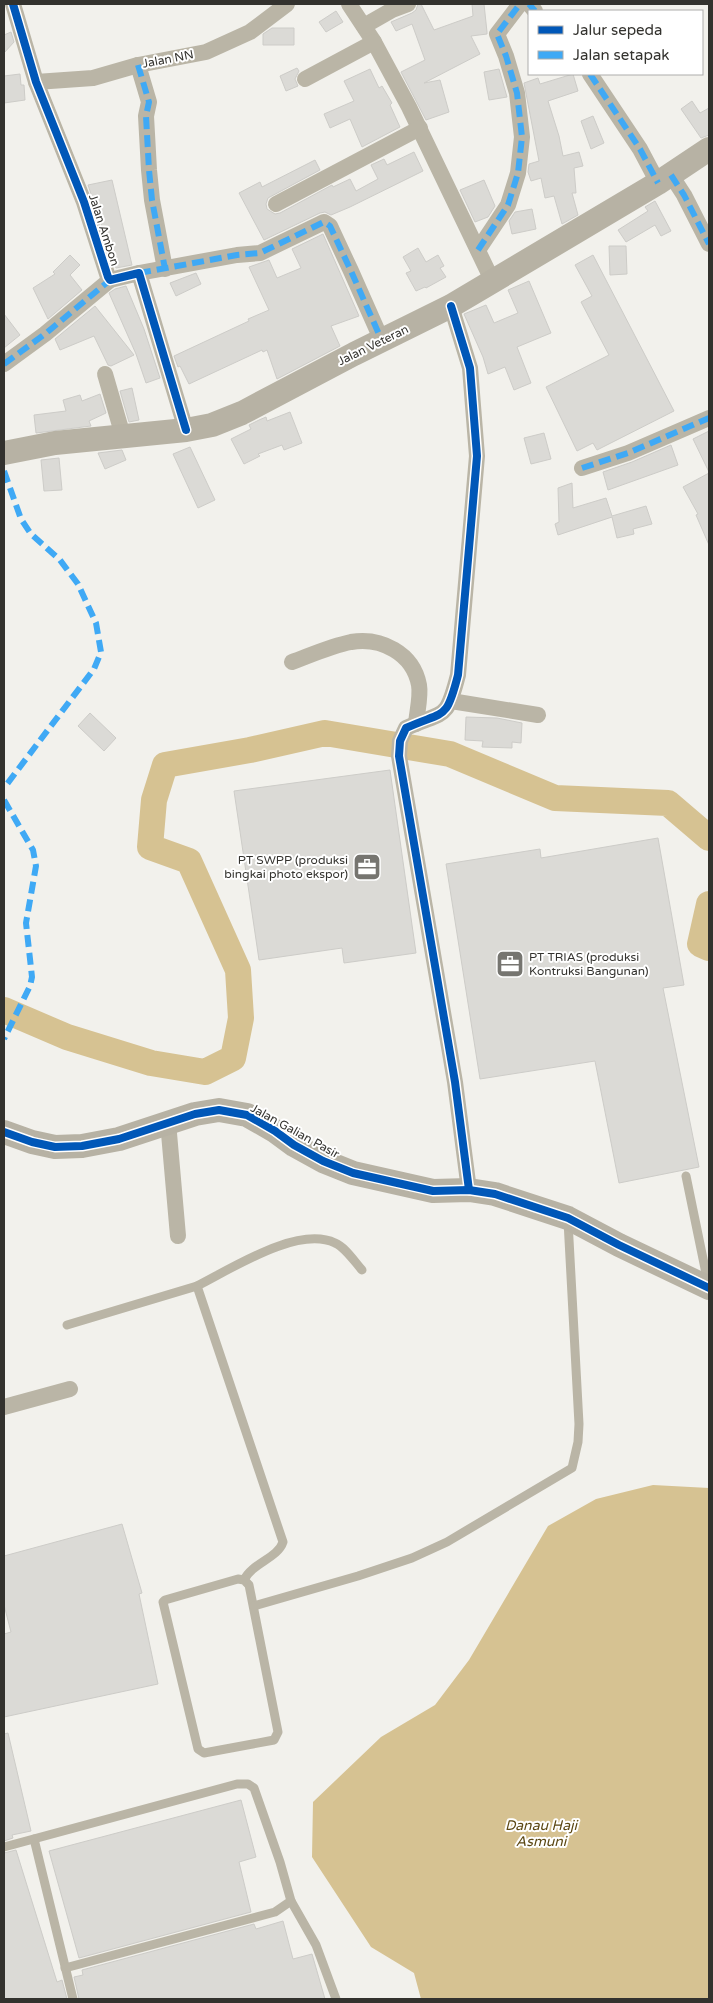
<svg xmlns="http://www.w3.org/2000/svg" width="713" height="2003" viewBox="0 0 713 2003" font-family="'Varela Round',sans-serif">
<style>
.water{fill:#d6c292}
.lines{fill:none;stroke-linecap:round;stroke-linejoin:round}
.river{stroke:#d6c292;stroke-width:26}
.building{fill:#dbdad6;stroke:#cdccc8}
.lane{stroke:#bab5a6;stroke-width:9}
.street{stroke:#bab5a6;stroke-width:16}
.secondary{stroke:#b7b2a4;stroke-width:24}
.quiet{stroke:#3fa9f5;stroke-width:6;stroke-dasharray:12 6;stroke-linecap:butt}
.cycleway-casing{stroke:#fff;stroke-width:11}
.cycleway{stroke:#0057b8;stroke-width:8}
.labels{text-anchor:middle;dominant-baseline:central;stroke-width:4;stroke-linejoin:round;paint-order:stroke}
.street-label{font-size:12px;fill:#33322e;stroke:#fff}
.poi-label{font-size:12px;fill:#33322e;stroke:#fff;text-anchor:end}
.water-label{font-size:14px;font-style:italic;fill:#5b4713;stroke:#fff}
</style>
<rect width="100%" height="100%" fill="#f2f1ec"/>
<polygon class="water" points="653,1485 709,1488 709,1999 421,1999 414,1973 371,1947 312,1857 313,1802 381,1737 435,1705 469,1660 548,1526 596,1499"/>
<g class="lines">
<g class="river">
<polyline points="709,904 700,944 709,948"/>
<polyline points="4,1010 67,1037 151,1063 205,1072 233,1058 241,1018 238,970 189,861 150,847 154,800 165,765 250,750 325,733 450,754 555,798 668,803 709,838"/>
</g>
</g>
<g class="building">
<polygon points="418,4 421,4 434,30 473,16 472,4 484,4 487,32 487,34 471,36 480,54 424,83 440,80 449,112 426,120 401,72 425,60 412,24 396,31 391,22 412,13 416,10"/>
<polygon points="336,11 343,22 326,32 319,22"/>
<polygon points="272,28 294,28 294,45 263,45 263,34"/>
<polygon points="11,32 14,42 4,53 4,35"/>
<polygon points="297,68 299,71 295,79 298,86 286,91 280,76"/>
<polygon points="370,69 379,88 382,86 392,103 390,105 400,127 362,147 350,119 330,128 324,114 354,101 344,81"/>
<polygon points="499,69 507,97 489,100 484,72"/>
<polygon points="20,74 21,85 24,85 25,100 4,103 4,76"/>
<polygon points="573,74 578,91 548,101 559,136 563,156 579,152 583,166 574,168 576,193 572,193 578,215 562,224 554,196 545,198 541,178 531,181 528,172 529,164 539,161 524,83 538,78 540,84"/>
<polygon points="692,101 700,113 709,108 709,135 701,138 681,109"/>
<polygon points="593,116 604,143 591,149 581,121"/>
<polygon points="414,152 423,171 350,207 331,215 325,212 320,213 264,240 239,193 260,182 262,187 315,160 320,170 268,198 266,204 267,209 275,214 280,213 332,185 333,187 350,179 356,191 378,179 371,165 384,159 387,165"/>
<polygon points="112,180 132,265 116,268 88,185"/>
<polygon points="484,180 495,206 488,217 475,222 460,190"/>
<polygon points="655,201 671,231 661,236 655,225 626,242 618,230 648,211 645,207"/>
<polygon points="532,209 536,229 512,234 509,221 515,212"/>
<polygon points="323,234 359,316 331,326 340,346 277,379 267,350 263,352 262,350 189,384 180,366 178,367 174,356 249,321 248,319 269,310 249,267 269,260 277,278 301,268 292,249"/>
<polygon points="609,246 626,246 627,274 610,275"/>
<polygon points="418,248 426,262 438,255 444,266 440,268 446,277 426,288 425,287 416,291 406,273 411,271 403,257"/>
<polygon points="70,255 80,265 70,275 82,290 48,319 33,288 55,274 53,272"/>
<polygon points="593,255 674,411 597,450 593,443 577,451 546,387 609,355 581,302 592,296 575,265"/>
<polygon points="196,273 201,284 176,296 170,283"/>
<polygon points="529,281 551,333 517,347 531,383 514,390 505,367 488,374 483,357 464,314 486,305 494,323 518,313 508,290"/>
<polygon points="126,286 144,329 160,378 146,383 136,354 109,293 115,289"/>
<polygon points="95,306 134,355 111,366 108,365 94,336 60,350 55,339"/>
<polygon points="4,314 20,335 4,348"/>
<polygon points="132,388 139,420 129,422 120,391"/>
<polygon points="100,394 106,413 89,421 91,426 36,433 34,415 66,411 63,400 80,395 82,401"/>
<polygon points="290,412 302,443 284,450 282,445 258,454 260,456 244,464 231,439 251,429 249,425 259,420 266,417 267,421"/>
<polygon points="709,431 709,472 693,439"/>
<polygon points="544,433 551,459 531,464 524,438"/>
<polygon points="671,445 678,465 608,490 603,472 632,462"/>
<polygon points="190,447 215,500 198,508 173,454"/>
<polygon points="122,450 126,460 105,469 98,453"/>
<polygon points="59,458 62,490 44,491 41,460"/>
<polygon points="709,473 709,545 696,515 698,514 683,487"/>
<polygon points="572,483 573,508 606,498 612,516 646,506 652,524 633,529 634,534 617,538 612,517 558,535 555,524 559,522 558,488"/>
<polygon points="90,713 116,738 104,751 78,726"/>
<polygon points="466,717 497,718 522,723 521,743 512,742 512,748 482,747 483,741 465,740"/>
<polygon points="390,770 416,953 344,963 342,948 259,960 234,791"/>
<polygon points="658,838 684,985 663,988 699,1167 619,1183 595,1061 480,1079 446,864 540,849 541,858"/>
<polygon points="122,1524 142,1593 139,1594 158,1684 4,1717 4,1634 11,1632 4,1605 4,1556"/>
<polygon points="8,1733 31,1831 12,1835 13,1838 4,1841 4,1734"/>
<polygon points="241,1800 256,1857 239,1862 251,1912 79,1958 49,1851"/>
<polygon points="16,1850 57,1982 62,1980 67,1999 4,1999 4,1853"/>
<polygon points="283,1921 293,1959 312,1954 325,1999 79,1999 74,1977 83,1975 82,1970 254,1924 256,1929"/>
</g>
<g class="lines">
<g class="lane">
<polyline points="686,1176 708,1283"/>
<polyline points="67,1325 197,1286"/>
<polygon points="238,1579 244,1580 249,1585 278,1732 274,1740 204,1753 198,1749 163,1602 165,1600"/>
<path d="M 244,1580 C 252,1563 278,1558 283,1542 L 197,1286 C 231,1269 298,1225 335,1243 C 345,1247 354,1261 362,1270"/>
<polyline points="254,1606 358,1576 412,1558 447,1542 572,1468 578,1442 579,1424 568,1221"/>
<polyline points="34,1839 73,1999"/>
<polyline points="4,1847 237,1784 248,1784 254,1788 280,1862 291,1901 275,1912 65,1968"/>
<polyline points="291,1901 316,1945 336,1999"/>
</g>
<g class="street">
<polyline points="13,4 36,82 84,202 108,277 110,280 139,273 186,430"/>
<polyline points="349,4 374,42 409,107 493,282"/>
<polyline points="529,4 535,11"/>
<polyline points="364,26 392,10 408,4"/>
<polyline points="138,65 149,102 146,116 149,170 152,200 165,269"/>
<polyline points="590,74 640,149 658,183"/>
<polyline points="305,79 374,42"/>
<polyline points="36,82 93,78 138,65 206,52 250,32 287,4"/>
<polyline points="671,175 684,195 709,244"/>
<polyline points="276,204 420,128"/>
<polyline points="478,250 508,205 518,173 522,137 517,93 506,56 497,34 520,4"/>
<polyline points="139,273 237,255 260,253 324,222 330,226 351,271 382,341"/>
<path d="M 451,306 L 470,368 L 477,456 L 458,675 C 446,722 445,710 406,728 L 400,741 L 399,756 L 455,1082 L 469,1190"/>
<polyline points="4,364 45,334 110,280"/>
<polyline points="105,374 123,436"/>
<polyline points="582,468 628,453 709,418"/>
<path d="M 292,662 C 311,655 331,646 351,642 C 381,637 413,653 419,685 C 421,696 417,712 416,724"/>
<polyline points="451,701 538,715"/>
<polyline points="168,1122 178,1236"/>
<polyline points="4,1407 70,1389"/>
</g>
<g class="secondary">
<polyline points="4,453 55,443 186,430 212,425 242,413 354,354 451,306 658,183 709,149"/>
<polyline points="4,1132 32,1142 55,1147 82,1146 119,1139 195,1114 219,1110 247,1115 275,1131 294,1145 323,1161 353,1173 433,1191 469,1190 495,1194 568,1218 619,1245 709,1288"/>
</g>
<g class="quiet">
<polyline points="529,4 535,11"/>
<polyline points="138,65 149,102 146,116 149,170 152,200 165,269"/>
<polyline points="590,74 640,149 658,183"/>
<polyline points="671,175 684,195 709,244"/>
<polyline points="478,250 508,205 518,173 522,137 517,93 506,56 497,34 520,4"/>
<polyline points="139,273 237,255 260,253 324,222 330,226 351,271 382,341"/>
<polyline points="4,364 45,334 110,280"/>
<polyline points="582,468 628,453 709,418"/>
<polyline points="4,471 21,519 31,534 60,560 78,584 96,623 101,652 94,669 4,788"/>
<polyline points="4,800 33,850 36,866 26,923 32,977 30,986 4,1039"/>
</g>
<defs>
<g id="cycleway">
<polyline points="13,4 36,82 84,202 108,277 110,280 139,273 186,430"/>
<path d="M 451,306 L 470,368 L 477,456 L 458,675 C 446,722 445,710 406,728 L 400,741 L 399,756 L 455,1082 L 469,1190"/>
<polyline points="4,1132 32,1142 55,1147 82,1146 119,1139 195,1114 219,1110 247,1115 275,1131 294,1145 323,1161 353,1173 433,1191 469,1190 495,1194 568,1218 619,1245 709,1288"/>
</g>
</defs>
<use href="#cycleway" class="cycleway-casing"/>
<use href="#cycleway" class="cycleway"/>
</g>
<defs>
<symbol id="office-square" viewBox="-11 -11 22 22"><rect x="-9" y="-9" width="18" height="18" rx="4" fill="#767570" stroke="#fff"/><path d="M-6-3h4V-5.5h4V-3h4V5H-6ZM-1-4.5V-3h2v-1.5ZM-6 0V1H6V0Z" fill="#fff"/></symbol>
</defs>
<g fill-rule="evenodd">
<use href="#office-square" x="351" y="851" width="32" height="32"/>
<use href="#office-square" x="494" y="948" width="32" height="32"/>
</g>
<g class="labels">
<g class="street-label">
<text transform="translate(168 59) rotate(-11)">Jalan NN</text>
<text transform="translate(104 230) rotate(72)">Jalan Ambon</text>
<text transform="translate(373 345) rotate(-26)">Jalan Veteran</text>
<text transform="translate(295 1131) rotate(29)">Jalan Galian Pasir</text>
</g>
<g class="poi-label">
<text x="348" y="860">PT SWPP (produksi<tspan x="348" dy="14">bingkai photo ekspor)</tspan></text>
<text x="529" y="957" text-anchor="start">PT TRIAS (produksi<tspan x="529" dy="14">Kontruksi Bangunan)</tspan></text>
</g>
<g class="water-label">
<text x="541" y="1825">Danau Haji<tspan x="541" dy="16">Asmuni</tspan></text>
</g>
</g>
<rect width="713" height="2003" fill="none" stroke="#33322e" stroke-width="10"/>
<rect x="528" y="10" width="175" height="65" fill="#ffffff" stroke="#adadab"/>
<rect x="538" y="26" width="25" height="8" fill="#0057b8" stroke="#adadab"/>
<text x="573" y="35" font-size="15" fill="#33322e">Jalur sepeda</text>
<rect x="538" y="51" width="25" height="8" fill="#3fa9f5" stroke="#adadab"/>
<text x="573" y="60" font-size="15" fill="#33322e">Jalan setapak</text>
</svg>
